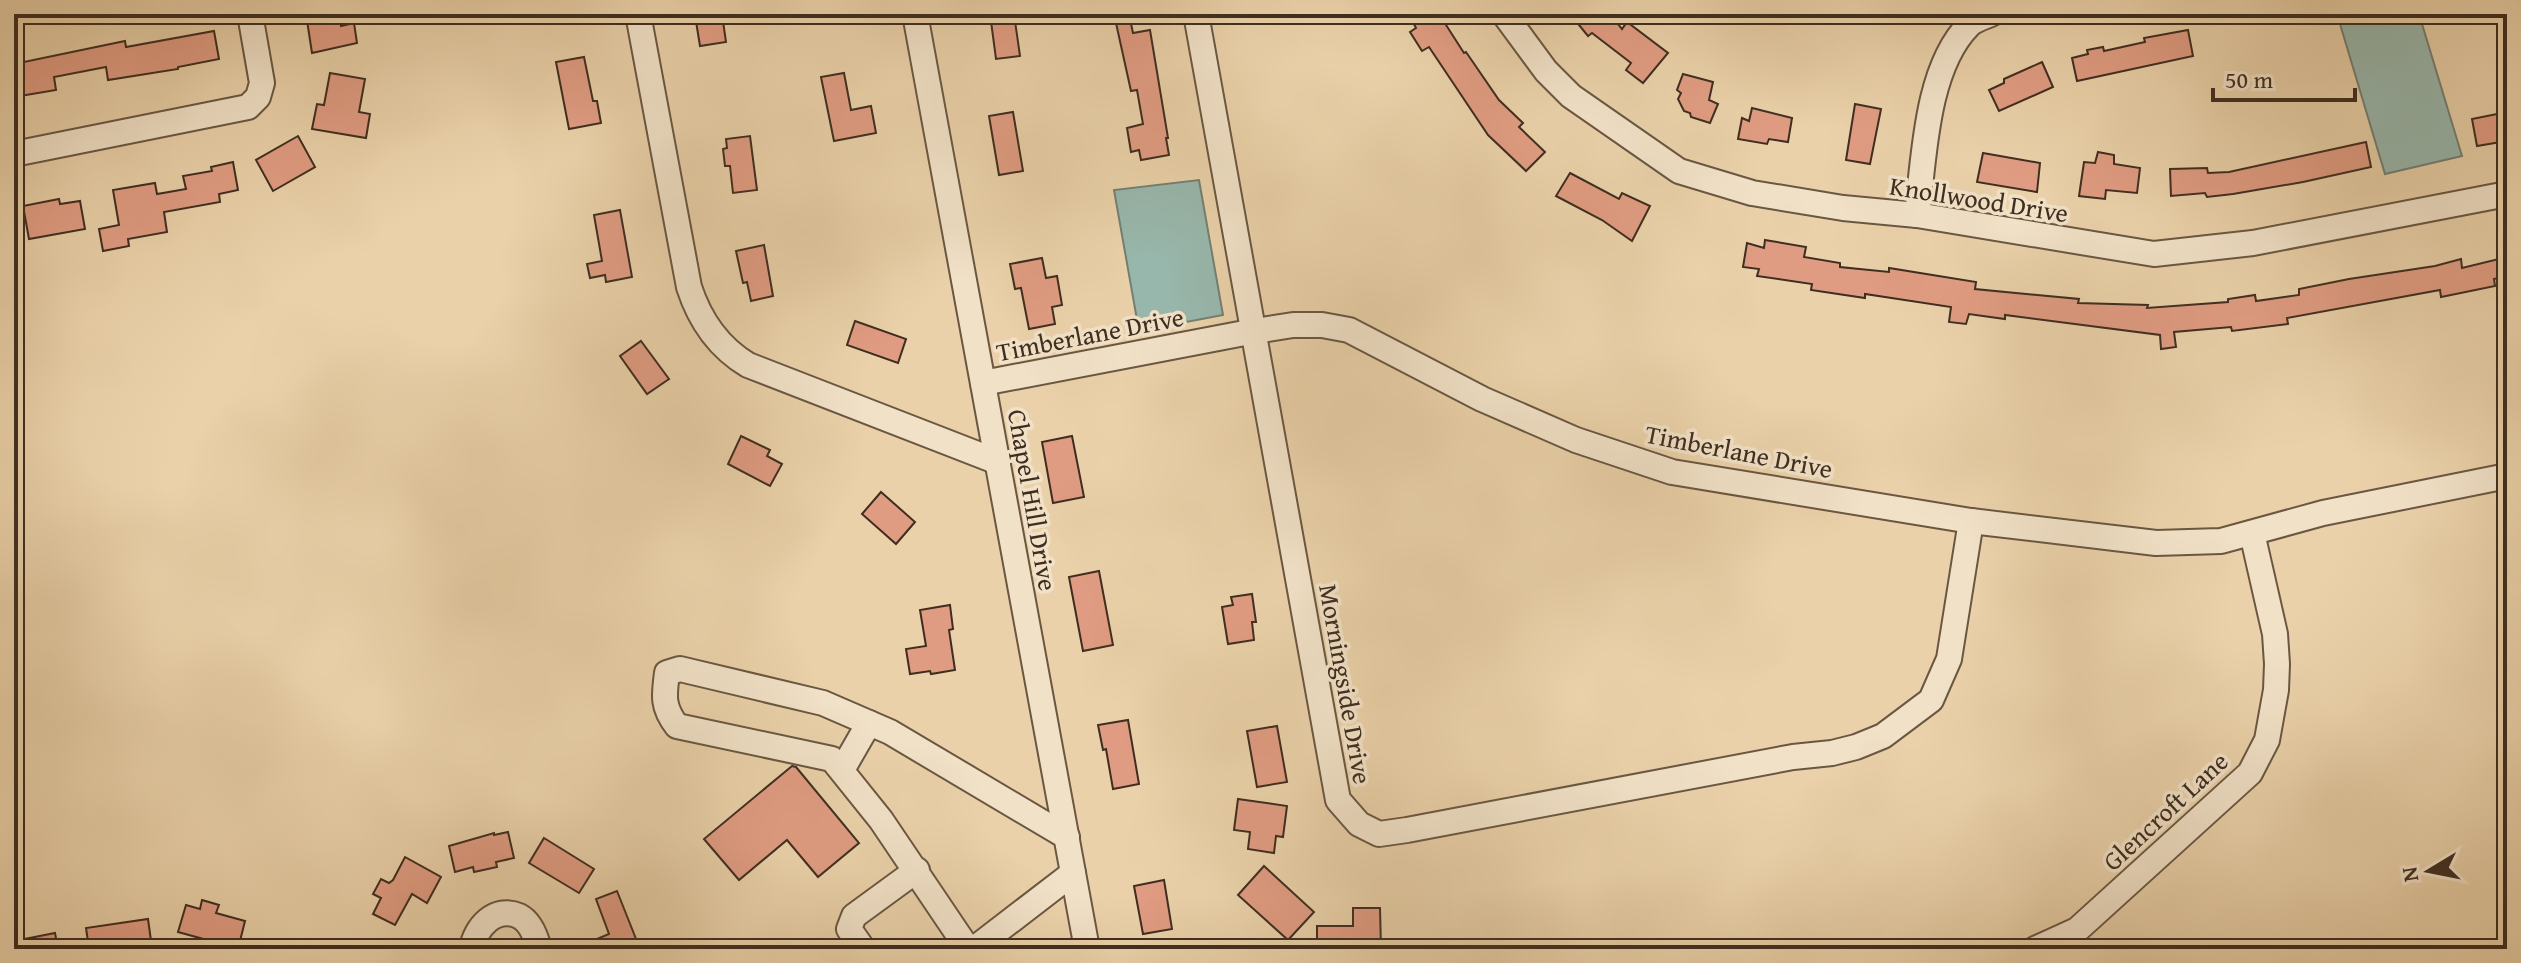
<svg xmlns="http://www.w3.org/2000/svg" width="2521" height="963" viewBox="0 0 2521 963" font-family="'Gentium Book Plus',serif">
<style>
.water{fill:#98b7ac;stroke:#748074;stroke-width:2}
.building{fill:#e09c82;stroke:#3f2e20;stroke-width:2}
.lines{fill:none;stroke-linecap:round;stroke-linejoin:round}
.minor-casing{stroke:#6a5742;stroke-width:28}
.minor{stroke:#f1e1c7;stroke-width:24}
.labels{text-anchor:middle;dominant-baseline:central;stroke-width:7;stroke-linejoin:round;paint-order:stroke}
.street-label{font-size:26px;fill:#3f2e20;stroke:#f1e1c7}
</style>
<rect width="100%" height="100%" fill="#ead1a9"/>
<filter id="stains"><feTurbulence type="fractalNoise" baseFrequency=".0025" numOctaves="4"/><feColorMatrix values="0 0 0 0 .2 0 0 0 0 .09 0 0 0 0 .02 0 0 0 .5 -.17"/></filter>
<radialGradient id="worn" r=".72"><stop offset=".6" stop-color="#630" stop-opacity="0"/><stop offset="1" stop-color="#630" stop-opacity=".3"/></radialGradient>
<g class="water">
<polygon points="2337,14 2419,14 2462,156 2385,174"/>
<polygon points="1199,180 1223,315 1139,331 1114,190"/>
</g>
<g class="building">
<polygon points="306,14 339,14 341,26 354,23 357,43 312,53"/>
<polygon points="703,14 722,14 726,42 700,46 695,15"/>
<polygon points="990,14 1014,14 1020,56 996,59"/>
<polygon points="1114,14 1129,14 1133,33 1150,30 1168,138 1166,138 1169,155 1141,160 1139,150 1131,152 1127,128 1143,124 1137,90 1131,91"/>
<polygon points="1409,14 1439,14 1464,53 1466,52 1499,100 1523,123 1519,127 1545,152 1526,171 1488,135 1429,47 1422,51 1410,32 1416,28"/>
<polygon points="1570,14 1610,14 1622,29 1627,22 1668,53 1643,83 1626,70 1631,63 1592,33 1588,36"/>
<polygon points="2188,30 2193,56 2077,81 2072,58 2088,54 2087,50 2103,47 2104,51 2145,42 2144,38"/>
<polygon points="214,31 219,59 178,67 178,69 108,80 106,67 54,77 56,90 14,97 14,64 125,41 126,47"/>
<polygon points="584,57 593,101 597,101 601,123 569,129 556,62"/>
<polygon points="2042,62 2053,87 1999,111 1989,90 2004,83 2004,79"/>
<polygon points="330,73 365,79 359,112 370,114 366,138 312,129 317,104 324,105"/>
<polygon points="844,73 851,110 871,106 876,133 834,141 821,77"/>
<polygon points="1683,74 1713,82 1709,100 1718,104 1710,123 1691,117 1690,113 1684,111 1678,99 1681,93 1677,90"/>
<polygon points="1855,104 1881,109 1870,164 1846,160"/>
<polygon points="1752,108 1792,118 1788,142 1769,139 1767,144 1738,139 1742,118 1749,121"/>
<polygon points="1013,112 1023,171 999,175 989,116"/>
<polygon points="2507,112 2507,141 2477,146 2472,119"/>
<polygon points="298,136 315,167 273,191 256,160"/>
<polygon points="750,136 757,190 733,193 730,166 725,166 723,149 727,148 726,139"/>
<polygon points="2366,142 2371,167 2303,182 2233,194 2207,197 2205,193 2171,196 2170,169 2207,168 2208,173 2229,172"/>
<polygon points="2098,152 2114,155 2114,164 2140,168 2137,193 2106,190 2105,199 2079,196 2084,162 2095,163"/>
<polygon points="1983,153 2040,163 2037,192 1977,182"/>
<polygon points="233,162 238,190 219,194 220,202 164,212 167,232 128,239 129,246 103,251 99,229 119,225 113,190 155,183 157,194 186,189 183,176 212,171 211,167"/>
<polygon points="1570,173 1619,199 1622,193 1650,206 1632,241 1602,220 1556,196"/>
<polygon points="59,199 60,204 80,201 85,229 29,239 23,206"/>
<polygon points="620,210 632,277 606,282 605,275 590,278 587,264 602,261 594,215"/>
<polygon points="1765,240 1806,247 1804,257 1840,263 1840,267 1889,272 1889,268 1976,282 1975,289 2079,299 2078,303 2148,305 2147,308 2228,302 2228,299 2255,295 2256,301 2299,295 2299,289 2349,279 2435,266 2461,259 2462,268 2507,257 2507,276 2494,279 2495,286 2441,297 2440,290 2287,318 2288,324 2232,331 2231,327 2174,332 2176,347 2161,349 2160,335 2005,315 2005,319 1969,314 1966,324 1949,322 1951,307 1865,294 1865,298 1811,290 1812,284 1757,276 1759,269 1743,267 1747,243 1764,248"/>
<polygon points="764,245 773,296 751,301 747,282 743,283 736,251"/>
<polygon points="1042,258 1046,278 1057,276 1062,305 1052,307 1055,324 1029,329 1021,288 1015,289 1010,264"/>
<polygon points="855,321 906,339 898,363 847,345"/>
<polygon points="641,341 669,379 647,394 620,356"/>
<polygon points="741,436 770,450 767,456 782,464 770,486 728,464"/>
<polygon points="1072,436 1084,497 1053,503 1042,442"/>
<polygon points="881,492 915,522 896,544 862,514"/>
<polygon points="1099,571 1113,645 1083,651 1069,577"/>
<polygon points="1252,594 1256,622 1252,622 1254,640 1228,644 1222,607 1233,605 1231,597"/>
<polygon points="950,605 953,629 949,630 955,670 931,674 930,671 910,674 906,649 926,646 920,610"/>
<polygon points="1128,720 1139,784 1113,789 1106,749 1103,750 1098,725"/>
<polygon points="1277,726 1287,782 1257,787 1247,731"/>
<polygon points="792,766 796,767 859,843 818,877 787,840 739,880 704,839"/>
<polygon points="1238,799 1287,806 1283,837 1276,836 1274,853 1248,849 1250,832 1234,830"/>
<polygon points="508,832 514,858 496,862 497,867 474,872 473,867 455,872 449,846 494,833 494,835"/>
<polygon points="544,838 594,869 579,893 529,863"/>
<polygon points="405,857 441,877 427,903 412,894 395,925 373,914 381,898 373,894 381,879 389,883 393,880"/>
<polygon points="1264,866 1314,912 1288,940 1238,895"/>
<polygon points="1164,880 1172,929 1143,934 1134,886"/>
<polygon points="617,891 640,949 573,949 609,934 596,899"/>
<polygon points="202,900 219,905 216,913 245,921 238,949 216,949 218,943 178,932 186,905 200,909"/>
<polygon points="1353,908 1380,908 1381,949 1317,949 1317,926 1353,926"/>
<polygon points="148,919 152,948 89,949 86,928"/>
<polygon points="55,933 58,949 14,949 14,941"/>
</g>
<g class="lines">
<defs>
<g id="minor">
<path d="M 638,14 L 689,287 C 700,321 718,347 748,365 L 998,462"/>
<polyline points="915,14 1073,873 974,949"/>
<polyline points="1196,14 1338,800 1359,824 1379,834 1407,830 1793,757 1832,753 1856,747 1883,736 1931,700 1949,659 1971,521"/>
<polyline points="1504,14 1546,71 1571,96 1679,171 1752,193 1843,208 1917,215 2154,254 2253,243 2507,194"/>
<polyline points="14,154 248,107 258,97 262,83 250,14"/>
<path d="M 1917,215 C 1924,158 1926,68 1969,25 C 1974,20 1984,17 1991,14"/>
<polyline points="983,383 1255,331 1293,325 1322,325 1349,330 1482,399 1576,440 1672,472 1971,521 2156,543 2221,541 2323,513 2507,476"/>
<polyline points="842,770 869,723"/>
<polyline points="1073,873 1087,949"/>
<path d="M 472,949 C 475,928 495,905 519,916 C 531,922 536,937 539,949"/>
<polyline points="863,949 849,929 854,916 917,870"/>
<path d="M 968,949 L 881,820 L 832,759 L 677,726 C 662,707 664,695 667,673 L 680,669 L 823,703 L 890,732 L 1067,837"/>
<polyline points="2035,949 2077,930 2250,773 2267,740 2276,690 2277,664 2275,634 2252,533"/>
</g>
</defs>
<use href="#minor" class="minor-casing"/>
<use href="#minor" class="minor"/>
</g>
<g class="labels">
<g class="street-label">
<text transform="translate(1979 199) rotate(9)">Knollwood Drive</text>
<text transform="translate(1090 334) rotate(-11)">Timberlane Drive</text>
<text transform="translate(1739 451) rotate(11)">Timberlane Drive</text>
<text transform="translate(1033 500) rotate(80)">Chapel Hill Drive</text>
<text transform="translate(1346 684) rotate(80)">Morningside Drive</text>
<text transform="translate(2165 811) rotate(-43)">Glencroft Lane</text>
</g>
</g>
<rect width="2521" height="963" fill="none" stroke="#ead1a9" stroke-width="48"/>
<rect x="16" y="16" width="2489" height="931" fill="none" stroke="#3f2e20" stroke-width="4"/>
<rect x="24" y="24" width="2473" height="915" fill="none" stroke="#3f2e20" stroke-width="2"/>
<g transform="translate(2429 871) rotate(260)" stroke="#f1e1c7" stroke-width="6" paint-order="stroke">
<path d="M0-6L14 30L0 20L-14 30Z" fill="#3f2e20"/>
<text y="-12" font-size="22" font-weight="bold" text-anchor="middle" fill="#3f2e20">N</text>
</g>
<path d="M2213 88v12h142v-12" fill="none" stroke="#3f2e20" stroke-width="4"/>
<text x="2225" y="88" font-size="24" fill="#3f2e20" stroke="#f1e1c7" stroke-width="6" paint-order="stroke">50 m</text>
<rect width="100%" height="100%" filter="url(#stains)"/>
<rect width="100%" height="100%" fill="url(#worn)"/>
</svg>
